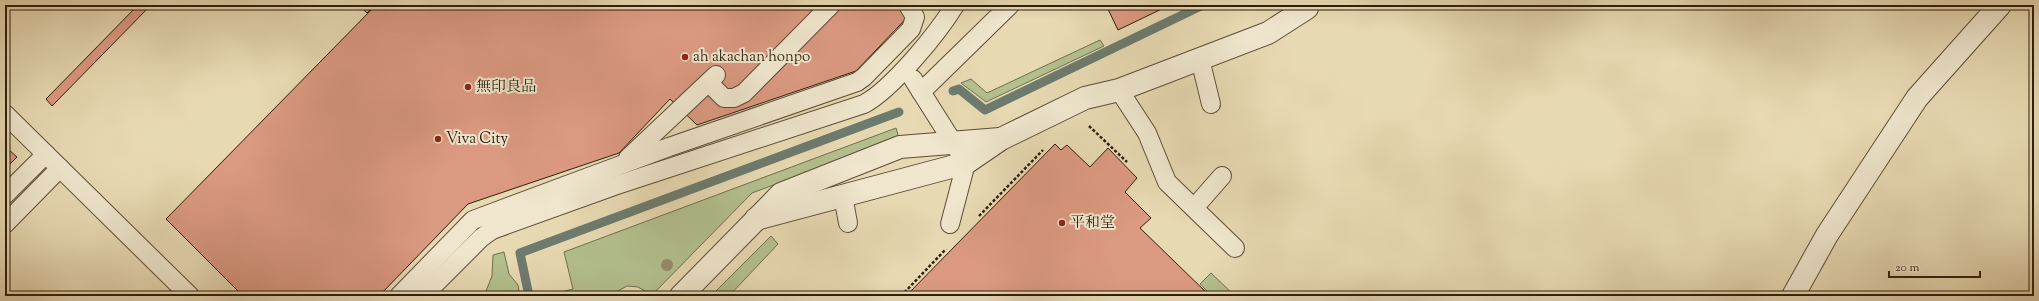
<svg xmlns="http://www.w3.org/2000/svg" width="2039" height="301" viewBox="0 0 2039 301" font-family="'Sorts Mill Goudy','Noto Serif JP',serif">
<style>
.green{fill:#b3c08e;stroke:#706f4d}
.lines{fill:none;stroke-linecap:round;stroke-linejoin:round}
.stream{stroke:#6d7b6f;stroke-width:9}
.building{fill:#db9981;stroke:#2e1e0c}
.lane-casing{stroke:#5c4d36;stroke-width:20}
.street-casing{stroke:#5c4d36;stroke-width:24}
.path{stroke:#2e1e0c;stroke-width:2.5;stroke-dasharray:3 2;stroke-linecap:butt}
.lane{stroke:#efe6cd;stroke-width:18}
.street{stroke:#efe6cd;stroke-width:22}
.tree{fill:#978d6c}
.poi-dot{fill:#8f2418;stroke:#efe6cd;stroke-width:1.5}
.labels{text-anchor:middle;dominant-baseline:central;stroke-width:4;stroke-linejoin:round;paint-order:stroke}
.poi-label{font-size:15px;fill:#2e1e0c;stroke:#efe6cd;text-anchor:start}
</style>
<rect width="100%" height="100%" fill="#e7d9b2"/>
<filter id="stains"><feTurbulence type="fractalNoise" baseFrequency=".005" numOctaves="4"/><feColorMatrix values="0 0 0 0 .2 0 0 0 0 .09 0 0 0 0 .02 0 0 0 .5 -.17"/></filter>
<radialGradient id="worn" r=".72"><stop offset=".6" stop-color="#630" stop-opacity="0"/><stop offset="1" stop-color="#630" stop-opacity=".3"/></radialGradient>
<g class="green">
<polygon points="1100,40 1104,46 986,102 961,83 971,79 987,93"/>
<polygon points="896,128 898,135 894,140 752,193 652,295 638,287 627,286 609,296 545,296 573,289 564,252"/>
<polygon points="771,236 778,244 729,296 711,296"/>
<polygon points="504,252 509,274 518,285 520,296 484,296 492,276 493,255"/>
<polygon points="1211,273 1235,296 1212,296 1200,284"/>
</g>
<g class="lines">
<g class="stream">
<polyline points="953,91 959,89 985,110 1203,5"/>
<polyline points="529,296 520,253 899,112"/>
</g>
</g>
<g class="building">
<polygon points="138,5 151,5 52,106 46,99"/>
<polygon points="363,5 376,5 367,13 361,7"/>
<polygon points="376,5 919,5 856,71 697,125 670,99 619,153 468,204 379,296 243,296 166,219"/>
<polygon points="1106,5 1170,5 1118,30"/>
<polygon points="1055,144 1061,150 1067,145 1090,167 1108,148 1137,178 1125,192 1151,218 1140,228 1210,296 906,296"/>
<polygon points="9,150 17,157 5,169 5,155"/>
</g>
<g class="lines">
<defs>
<g id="lane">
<polyline points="1200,59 1211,104"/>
<polyline points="913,79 966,163 950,224"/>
<polyline points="714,88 724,98 734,98 744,93 831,5"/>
<polyline points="1119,90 1147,133 1167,182 1235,248"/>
<polyline points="921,92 1010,5"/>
<polyline points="5,114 190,296"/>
<polyline points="628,158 716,75"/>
<polyline points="5,195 46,154"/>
<polyline points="843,196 848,223"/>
<polyline points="1194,208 1222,176"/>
<polyline points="5,224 60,168"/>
<polyline points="399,296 473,220 669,147 857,82 864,77 911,29 915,17 908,5"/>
<path d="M 423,296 L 481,238 L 492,230 L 614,186 L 864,104 C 892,89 938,33 955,5"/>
</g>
<g id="street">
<polyline points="756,219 966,163 1001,139 1085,98 1119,90 1268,33 1307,8"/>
<polyline points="681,296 781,194 900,147 1000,139"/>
<polyline points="1793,296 1827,235 1917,98 2000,5"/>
</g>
</defs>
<use href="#lane" class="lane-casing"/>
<use href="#street" class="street-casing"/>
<g class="path">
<polyline points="1089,126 1127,162"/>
<polyline points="979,216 1043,150"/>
<path d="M 621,296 C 628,293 634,291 642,296"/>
<polyline points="901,296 946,249"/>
</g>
<use href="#lane" class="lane"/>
<use href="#street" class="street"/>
</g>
<circle class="tree" cx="667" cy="265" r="6"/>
<g class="poi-dot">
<circle cx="685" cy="57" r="4"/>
<circle cx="468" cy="87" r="4"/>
<circle cx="438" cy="139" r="4"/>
<circle cx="1062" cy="223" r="4"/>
</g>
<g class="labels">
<g class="poi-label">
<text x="693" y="57">ah akachan honpo</text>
<text x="476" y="87">無印良品</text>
<text x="446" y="139">Viva City</text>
<text x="1070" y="223">平和堂</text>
</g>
</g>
<rect width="2039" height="301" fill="none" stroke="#e7d9b2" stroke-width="20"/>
<rect x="6" y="6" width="2027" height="289" fill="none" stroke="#2e1e0c" stroke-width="2"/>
<rect x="10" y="10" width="2019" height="281" fill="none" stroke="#2e1e0c"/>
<path d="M1889 271v6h91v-6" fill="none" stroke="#2e1e0c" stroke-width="2"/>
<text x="1895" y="271" font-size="12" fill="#2e1e0c" stroke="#efe6cd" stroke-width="3" paint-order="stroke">20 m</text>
<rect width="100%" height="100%" filter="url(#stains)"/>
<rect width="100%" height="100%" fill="url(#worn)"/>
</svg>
